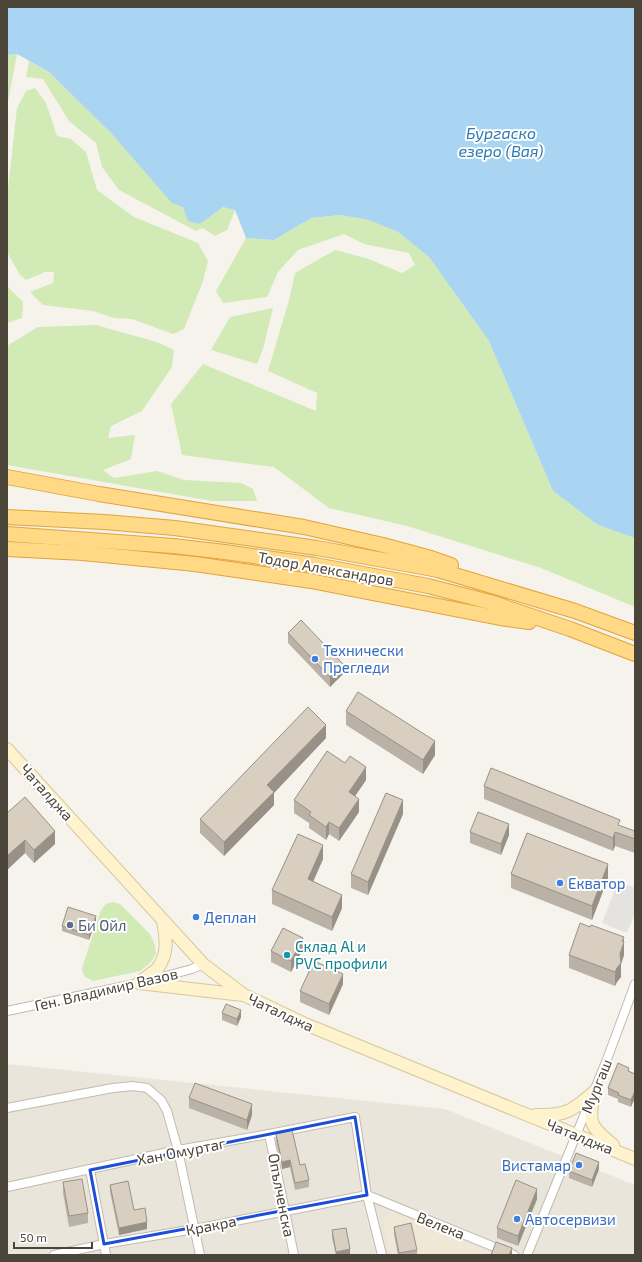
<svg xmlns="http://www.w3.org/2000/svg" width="642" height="1262" viewBox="0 0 642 1262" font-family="'Exo 2',sans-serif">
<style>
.residential{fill:#eae5da}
.education{fill:#efe8d6}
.green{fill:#d2eab5}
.parking{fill:#e5e3e0}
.water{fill:#a9d4f2}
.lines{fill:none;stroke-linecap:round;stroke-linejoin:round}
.minor-casing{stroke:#c2bbae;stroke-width:10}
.secondary-casing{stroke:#d6c79b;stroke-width:14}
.trunk-casing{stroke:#e0a43c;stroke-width:16}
.minor{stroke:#fff;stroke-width:8}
.secondary{stroke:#fff3cd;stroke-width:12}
.trunk{stroke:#ffd985;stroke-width:14}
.wall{fill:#bab2a6}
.shaded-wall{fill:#979187}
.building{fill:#d8cfc1;stroke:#979187}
.marked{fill:none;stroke:#1d4ed8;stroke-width:3;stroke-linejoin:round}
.shop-dot{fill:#3f7fe0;stroke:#fff;stroke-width:1.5}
.service-dot{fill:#5c6f8a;stroke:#fff;stroke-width:1.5}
.culture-dot{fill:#0f9aa8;stroke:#fff;stroke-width:1.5}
.labels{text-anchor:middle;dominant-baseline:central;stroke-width:4;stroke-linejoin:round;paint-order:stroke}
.street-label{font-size:15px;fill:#4b4439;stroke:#fff}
.shop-label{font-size:15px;fill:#366cbe;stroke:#fff;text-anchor:start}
.service-label{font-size:15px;fill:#4e5e75;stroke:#fff;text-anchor:start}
.culture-label{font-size:15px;fill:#0d838f;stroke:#fff;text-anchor:start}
.water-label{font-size:16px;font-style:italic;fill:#2e7ab2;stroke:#fff}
</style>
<rect width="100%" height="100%" fill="#f6f3ec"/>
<polygon class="residential" points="7,1064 445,1109 635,1185 635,1255 7,1255"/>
<polygon class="education" points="391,1211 498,1255 390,1255 383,1219"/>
<g class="green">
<polygon points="17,54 7,107 7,55"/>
<polygon points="29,61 49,72 112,134 200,224 223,207 235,210 227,230 215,236 203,228 196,231 119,190 102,167 96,143 69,121 43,79 26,77"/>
<polygon points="35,88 46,103 57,136 71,139 86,152 97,190 134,217 198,243 208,261 203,281 184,329 173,334 132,319 114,318 93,311 43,305 30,292 53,283 54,272 45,272 26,280 20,275 7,252 8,189 17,108 26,91"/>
<polygon points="340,215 369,220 398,232 429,257 489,341 553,491 598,525 635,538 635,607 541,568 407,526 329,508 274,467 182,455 171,404 203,364 316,411 317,393 268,371 289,300 295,273 335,250 369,259 402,273 415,265 409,253 364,244 344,234 298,250 278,272 267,297 223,303 216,291 246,238 274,240 311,218"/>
<polygon points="7,286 23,302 22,318 7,323"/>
<polygon points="273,308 263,349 257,364 211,350 230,317"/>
<polygon points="96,325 157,342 174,350 172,367 142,411 111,426 108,438 135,435 131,459 103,470 114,478 157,471 184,480 241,483 253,489 257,501 212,501 7,465 7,346 38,327"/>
<polygon points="113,902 120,904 150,934 155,945 156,954 150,963 140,971 93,981 85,977 82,970 83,965 101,910 106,904"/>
</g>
<polygon class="parking" points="618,881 635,888 635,913 627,933 602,923"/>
<polygon class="water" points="7,7 635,7 635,538 598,525 553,491 489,341 429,257 398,232 369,220 340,215 311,218 274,240 246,238 235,210 223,207 200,224 188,221 183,207 172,203 112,134 49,72 17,54 7,55"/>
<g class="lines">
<defs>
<g id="minor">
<polyline points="7,1011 139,983 192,969 203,964"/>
<polyline points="7,1108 113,1088 133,1086 147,1088 161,1100 167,1111 178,1150 200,1255"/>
<polyline points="269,1134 294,1255"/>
<polyline points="90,1170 106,1255"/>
<polyline points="7,1187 178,1150 269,1134 355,1117 367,1195 382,1255"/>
<polyline points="54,1255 104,1244 195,1229 367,1195 514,1255"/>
<polyline points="527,1255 606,1062 635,984"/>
</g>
<g id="secondary">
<polyline points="7,749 203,964 244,995 305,1024 635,1159"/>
<polyline points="139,983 243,995"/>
<path d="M 139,983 C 144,978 152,974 157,969 C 169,954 166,938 163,921"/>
<path d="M 594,1092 C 589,1122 588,1125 613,1145"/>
<path d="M 536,1115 C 566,1116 572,1111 594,1092"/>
</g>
<g id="trunk">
<polyline points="7,477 99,494 304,527 383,545 431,558 451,565"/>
<polyline points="7,517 104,522 175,528 317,548 438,570 575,611 635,633"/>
<polyline points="7,534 173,546 225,552 315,565 428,586 490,602 570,629 635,654"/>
<polyline points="7,549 83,553 195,564 311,581 500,618 529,622"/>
</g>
</defs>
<use href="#minor" class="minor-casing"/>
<use href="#secondary" class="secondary-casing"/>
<use href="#trunk" class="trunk-casing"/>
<use href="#minor" class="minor"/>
<use href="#secondary" class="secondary"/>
<use href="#trunk" class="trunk"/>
</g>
<g class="wall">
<polygon points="288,633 343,674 330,687 288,643"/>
<polygon points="346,711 435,755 423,774 346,725"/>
<polygon points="326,738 274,793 274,805 224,856 200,833 200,819"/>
<polygon points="366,780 355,796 359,812 339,841 329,834 326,840 309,828 309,823 294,813 294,800"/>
<polygon points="484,786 620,826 635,831 635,853 615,846 613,851 484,799"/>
<polygon points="7,813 55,844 34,863 25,853 7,870"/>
<polygon points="403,814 368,895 351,888 351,874"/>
<polygon points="470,832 509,835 501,855 470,843"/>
<polygon points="323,859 313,882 342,908 332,931 272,904 272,890"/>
<polygon points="511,874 608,878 592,920 511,888"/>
<polygon points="96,921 89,940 62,931 62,926"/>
<polygon points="624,941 624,955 621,964 621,977 617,982 615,986 569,968 569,955"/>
<polygon points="303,949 291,972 271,962 271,951"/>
<polygon points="343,984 329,1015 300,1002 300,991"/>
<polygon points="222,1013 241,1017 237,1026 222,1020"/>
<polygon points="629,1071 635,1074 631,1107 618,1102 618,1099 608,1095 608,1088"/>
<polygon points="189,1098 252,1115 247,1130 189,1108"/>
<polygon points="276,1134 300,1165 309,1180 309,1187 295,1190 290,1167 282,1169 276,1141"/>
<polygon points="599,1169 592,1187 569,1178 569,1171"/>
<polygon points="63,1182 88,1213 88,1223 69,1227 63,1193"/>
<polygon points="110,1185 134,1210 147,1229 119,1235 110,1192"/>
<polygon points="537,1199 518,1246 497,1238 497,1228"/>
<polygon points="394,1227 417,1250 417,1255 398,1255 394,1234"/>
<polygon points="332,1230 350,1255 336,1255 332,1238"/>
</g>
<g class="shaded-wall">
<polygon points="343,664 343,674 330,687 330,677"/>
<polygon points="326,725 326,738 274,793 274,805 224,856 224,842 267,785"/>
<polygon points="435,741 435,755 423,774 423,760"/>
<polygon points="366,767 366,780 349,805 349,792"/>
<polygon points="359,799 359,812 339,841 339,828"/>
<polygon points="403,800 403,814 368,895 368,882"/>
<polygon points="329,822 329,834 326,840 326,827"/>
<polygon points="509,824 509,835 501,855 501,844"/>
<polygon points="55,831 55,844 34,863 34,850"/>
<polygon points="615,832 615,846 613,851 613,838"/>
<polygon points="25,840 25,853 7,870 7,856"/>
<polygon points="323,845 323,859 308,893 308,879"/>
<polygon points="608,864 608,878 592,920 592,906"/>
<polygon points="342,895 342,908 332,931 332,917"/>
<polygon points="96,916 96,921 89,940 89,935"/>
<polygon points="624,937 624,955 621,964 621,977 617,982 615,986 615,972"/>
<polygon points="303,938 303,949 291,972 291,961"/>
<polygon points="343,974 343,984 329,1015 329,1004"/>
<polygon points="241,1010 241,1017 237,1026 237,1019"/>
<polygon points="635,1091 635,1098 631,1107 631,1100"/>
<polygon points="252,1104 252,1115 247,1130 247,1120"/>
<polygon points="290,1160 290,1167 282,1169 282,1162"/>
<polygon points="599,1162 599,1169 592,1187 592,1180"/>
<polygon points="537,1189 537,1199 518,1246 518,1236"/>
<polygon points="147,1222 147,1229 119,1235 119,1228"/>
<polygon points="512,1248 512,1255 509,1255"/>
<polygon points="350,1249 350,1255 336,1255 336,1252"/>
</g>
<g class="building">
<polygon points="301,620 343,664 330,677 288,633"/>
<polygon points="358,692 435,741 423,760 346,711"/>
<polygon points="308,707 326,725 267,785 274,792 224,842 200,819"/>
<polygon points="327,751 345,763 350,756 366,767 349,792 359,799 339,828 329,822 326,827 309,815 311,812 294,800"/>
<polygon points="491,768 620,820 618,825 635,831 635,839 615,832 613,838 484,786"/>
<polygon points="386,793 403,800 368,882 351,874"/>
<polygon points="25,797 55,831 34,850 25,840 7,856 7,813"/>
<polygon points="478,812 509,824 501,844 470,832"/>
<polygon points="527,833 608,864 592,906 511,874"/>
<polygon points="298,834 323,845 308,879 342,895 332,917 272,890"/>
<polygon points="68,907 96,916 89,935 62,926"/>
<polygon points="580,923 590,927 591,925 624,937 622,941 624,942 620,954 621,963 617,968 615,972 569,955"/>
<polygon points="283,928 303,938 291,961 271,951"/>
<polygon points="314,961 343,974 329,1004 300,991"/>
<polygon points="226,1004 241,1010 237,1019 222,1013"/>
<polygon points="618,1063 629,1068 628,1071 635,1074 635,1091 631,1100 618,1095 619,1093 608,1088"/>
<polygon points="195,1083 252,1104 247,1120 189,1098"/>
<polygon points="292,1130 300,1165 305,1164 309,1180 295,1183 290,1160 282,1162 276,1134"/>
<polygon points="576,1153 599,1162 592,1180 569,1171"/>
<polygon points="82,1179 88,1213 69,1216 63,1182"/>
<polygon points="516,1180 537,1189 518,1236 497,1228"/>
<polygon points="128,1181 134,1210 145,1208 147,1222 119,1228 110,1185"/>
<polygon points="411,1223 417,1250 399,1253 394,1227"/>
<polygon points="346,1228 350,1249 336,1252 332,1230"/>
<polygon points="496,1242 512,1248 509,1255 491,1255"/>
</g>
<path class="marked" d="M 355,1117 L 367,1195 L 104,1244 L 90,1170 Z"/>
<g class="shop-dot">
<circle cx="315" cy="659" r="4"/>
<circle cx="560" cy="883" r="4"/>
<circle cx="196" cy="917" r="4"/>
<circle cx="579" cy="1165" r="4"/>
<circle cx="517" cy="1219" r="4"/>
</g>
<circle class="service-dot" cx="70" cy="925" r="4"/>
<circle class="culture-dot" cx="287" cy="955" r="4"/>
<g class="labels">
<g class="street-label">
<text transform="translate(326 568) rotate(10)">Тодор Александров</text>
<text transform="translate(47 792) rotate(48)">Чаталджа</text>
<text transform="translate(106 989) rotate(-13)">Ген. Владимир Вазов</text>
<text transform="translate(281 1012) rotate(25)">Чаталджа</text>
<text transform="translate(596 1086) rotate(-68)">Мургаш</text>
<text transform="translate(580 1136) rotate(22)">Чаталджа</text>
<text transform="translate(181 1151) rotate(-11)">Хан Омуртаг</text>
<text transform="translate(282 1195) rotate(79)">Опълченска</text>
<text transform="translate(211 1225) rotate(-11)">Кракра</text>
<text transform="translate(441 1225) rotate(22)">Велека</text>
</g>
<g class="shop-label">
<text x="323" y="650">Технически<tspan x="323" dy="17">Прегледи</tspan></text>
<text x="568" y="883">Екватор</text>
<text x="204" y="917">Деплан</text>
<text x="571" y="1165" text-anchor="end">Вистамар</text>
<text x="525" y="1219">Автосервизи</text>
</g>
<g class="service-label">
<text x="78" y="925">Би Ойл</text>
</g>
<g class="culture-label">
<text x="295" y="946">Склад Al и<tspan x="295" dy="17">PVC профили</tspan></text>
</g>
<g class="water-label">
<text x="501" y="132">Бургаско<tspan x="501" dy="18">езеро (Вая)</tspan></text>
</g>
</g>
<rect width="642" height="1262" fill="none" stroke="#4b4439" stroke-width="16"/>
<path d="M14 1242v6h78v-6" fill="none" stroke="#4b4439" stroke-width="2"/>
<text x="20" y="1242" font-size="12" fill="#4b4439" stroke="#ffffff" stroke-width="3" paint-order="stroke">50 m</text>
</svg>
